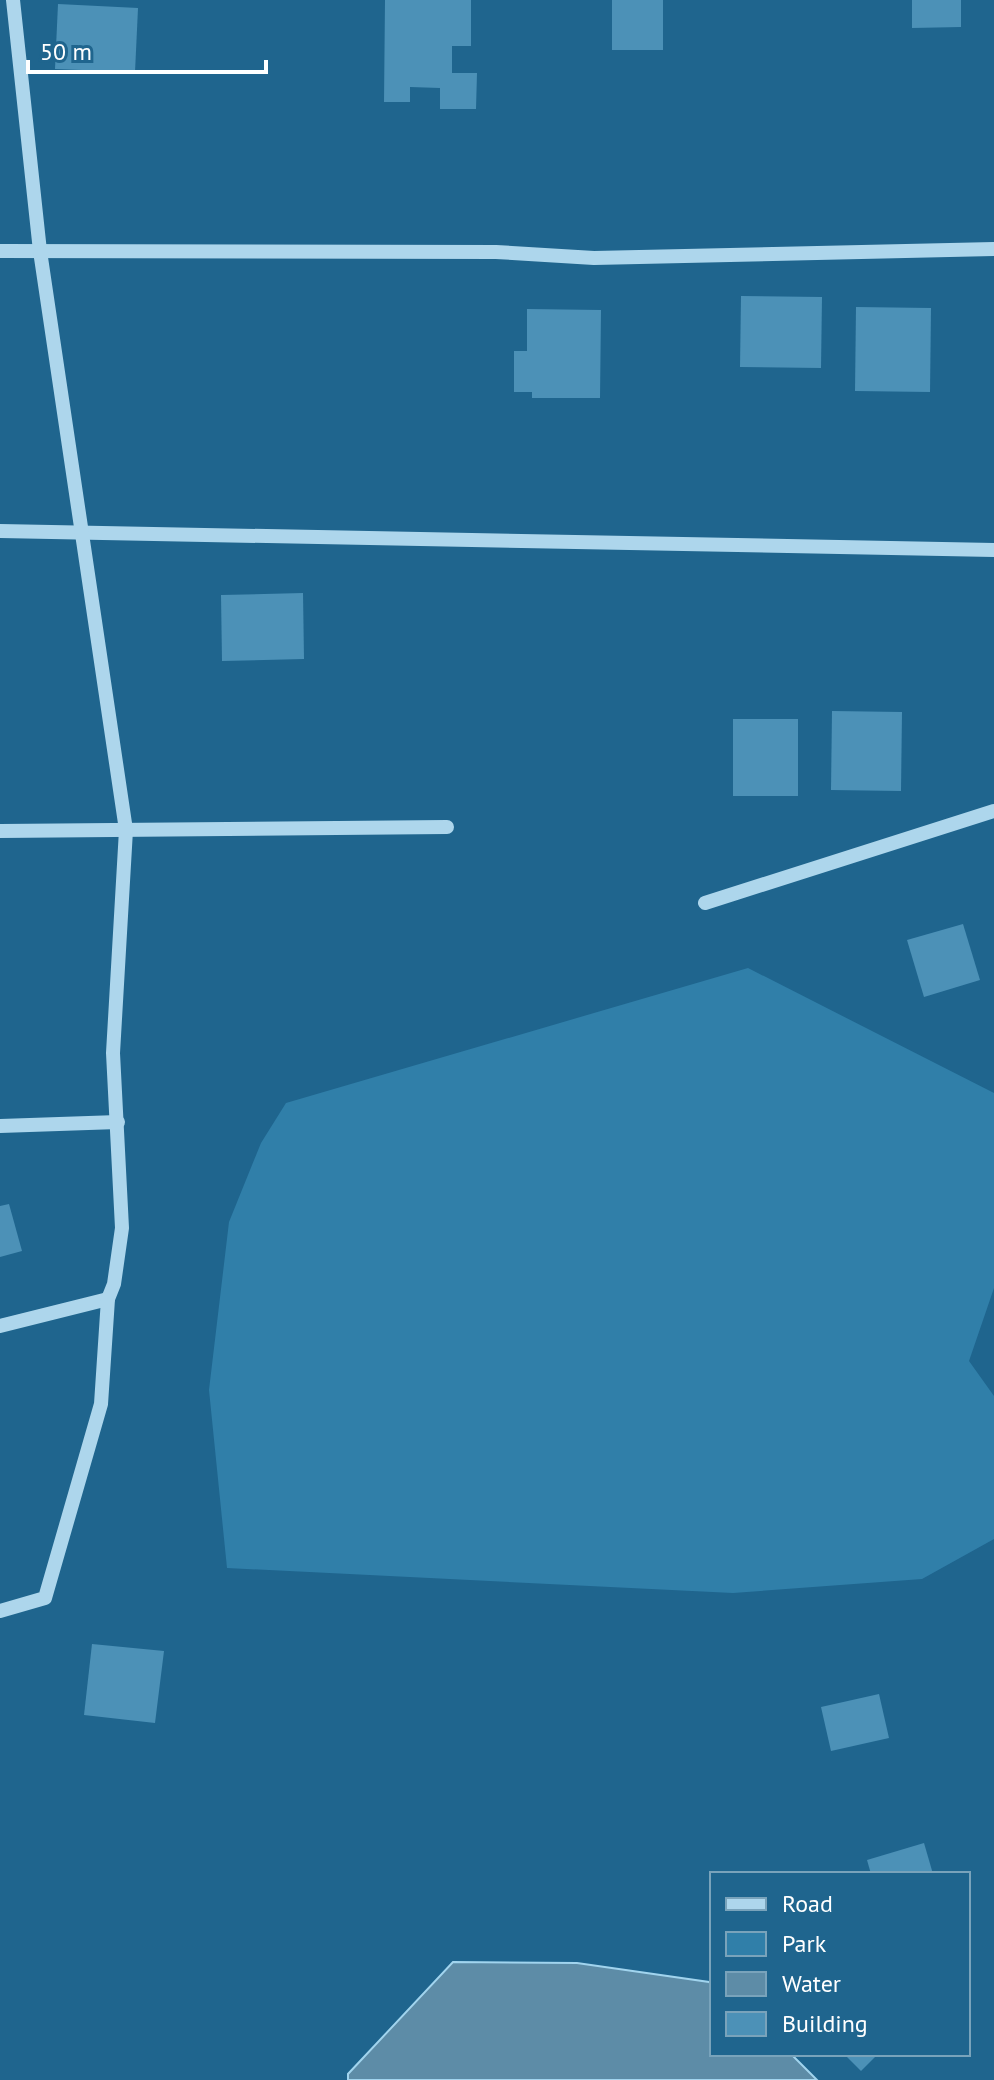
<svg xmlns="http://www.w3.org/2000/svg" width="994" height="2080" viewBox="0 0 994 2080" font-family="'PT Sans',sans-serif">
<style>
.green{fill:#307fa9}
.water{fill:#5d8ca7;stroke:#a1d4ee;stroke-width:2}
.building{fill:#4c91b7}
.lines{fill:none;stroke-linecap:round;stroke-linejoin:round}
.minor{stroke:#add6ec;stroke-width:14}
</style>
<rect width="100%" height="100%" fill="#1f658e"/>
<polygon class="green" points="748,968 994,1093 994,1288 969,1361 994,1396 994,1539 922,1579 733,1593 227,1568 209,1390 229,1222 261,1143 286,1103"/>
<polygon class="water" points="453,1962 577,1963 709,1982 712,1985 712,2054 791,2054 817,2080 348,2080 348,2074"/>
<g class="building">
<polygon points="385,0 471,0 471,46 452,46 452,73 477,73 476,109 440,109 440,88 410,87 410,102 384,102"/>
<rect x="612" y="0" width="51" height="50"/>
<polygon points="912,0 961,0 961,27 912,28"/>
<polygon points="58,4 138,8 135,72 55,69"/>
<polygon points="741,296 822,297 821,368 740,367"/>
<polygon points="856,307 931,308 930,392 855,391"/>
<polygon points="527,309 601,310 600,398 532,398 532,392 514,392 514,351 527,351"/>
<polygon points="303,593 304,659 222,661 221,595"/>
<polygon points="832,711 902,712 901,791 831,790"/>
<rect x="733" y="719" width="65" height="77"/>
<polygon points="963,924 980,980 924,997 907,940"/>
<polygon points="9,1204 22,1251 0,1257 0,1206"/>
<polygon points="92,1644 164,1651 155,1723 84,1715"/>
<polygon points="879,1694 889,1738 831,1751 821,1707"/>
<polygon points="924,1843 933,1874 871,1874 867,1860"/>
<polygon points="844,2054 878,2054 861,2071"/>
</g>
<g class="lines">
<g class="minor">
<polyline points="0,251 496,252 594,258 994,249"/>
<polyline points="0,531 994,550"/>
<polyline points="0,831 447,827"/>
<polyline points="705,903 994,811"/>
<polyline points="0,1126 118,1122"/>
<polyline points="0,1326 108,1299"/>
<polyline points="0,1611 45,1598 101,1404 108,1299 114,1284 122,1228 113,1053 126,830 40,251 13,0"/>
</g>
</g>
<rect x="710" y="1872" width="260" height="184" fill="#1f658e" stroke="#79a3bb" stroke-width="2"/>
<rect x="726" y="1898" width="40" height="12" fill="#add6ec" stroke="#79a3bb" stroke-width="2"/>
<text x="782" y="1912" font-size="24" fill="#ffffff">Road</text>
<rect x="726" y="1932" width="40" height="24" fill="#307fa9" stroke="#79a3bb" stroke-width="2"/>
<text x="782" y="1952" font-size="24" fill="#ffffff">Park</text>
<rect x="726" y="1972" width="40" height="24" fill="#5d8ca7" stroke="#79a3bb" stroke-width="2"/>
<text x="782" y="1992" font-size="24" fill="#ffffff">Water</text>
<rect x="726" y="2012" width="40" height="24" fill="#4c91b7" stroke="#79a3bb" stroke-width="2"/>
<text x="782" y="2032" font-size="24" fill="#ffffff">Building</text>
<path d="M28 60v12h238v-12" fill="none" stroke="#ffffff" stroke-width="4"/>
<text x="40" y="60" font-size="24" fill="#ffffff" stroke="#1f658e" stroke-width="6" paint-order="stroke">50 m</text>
</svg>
